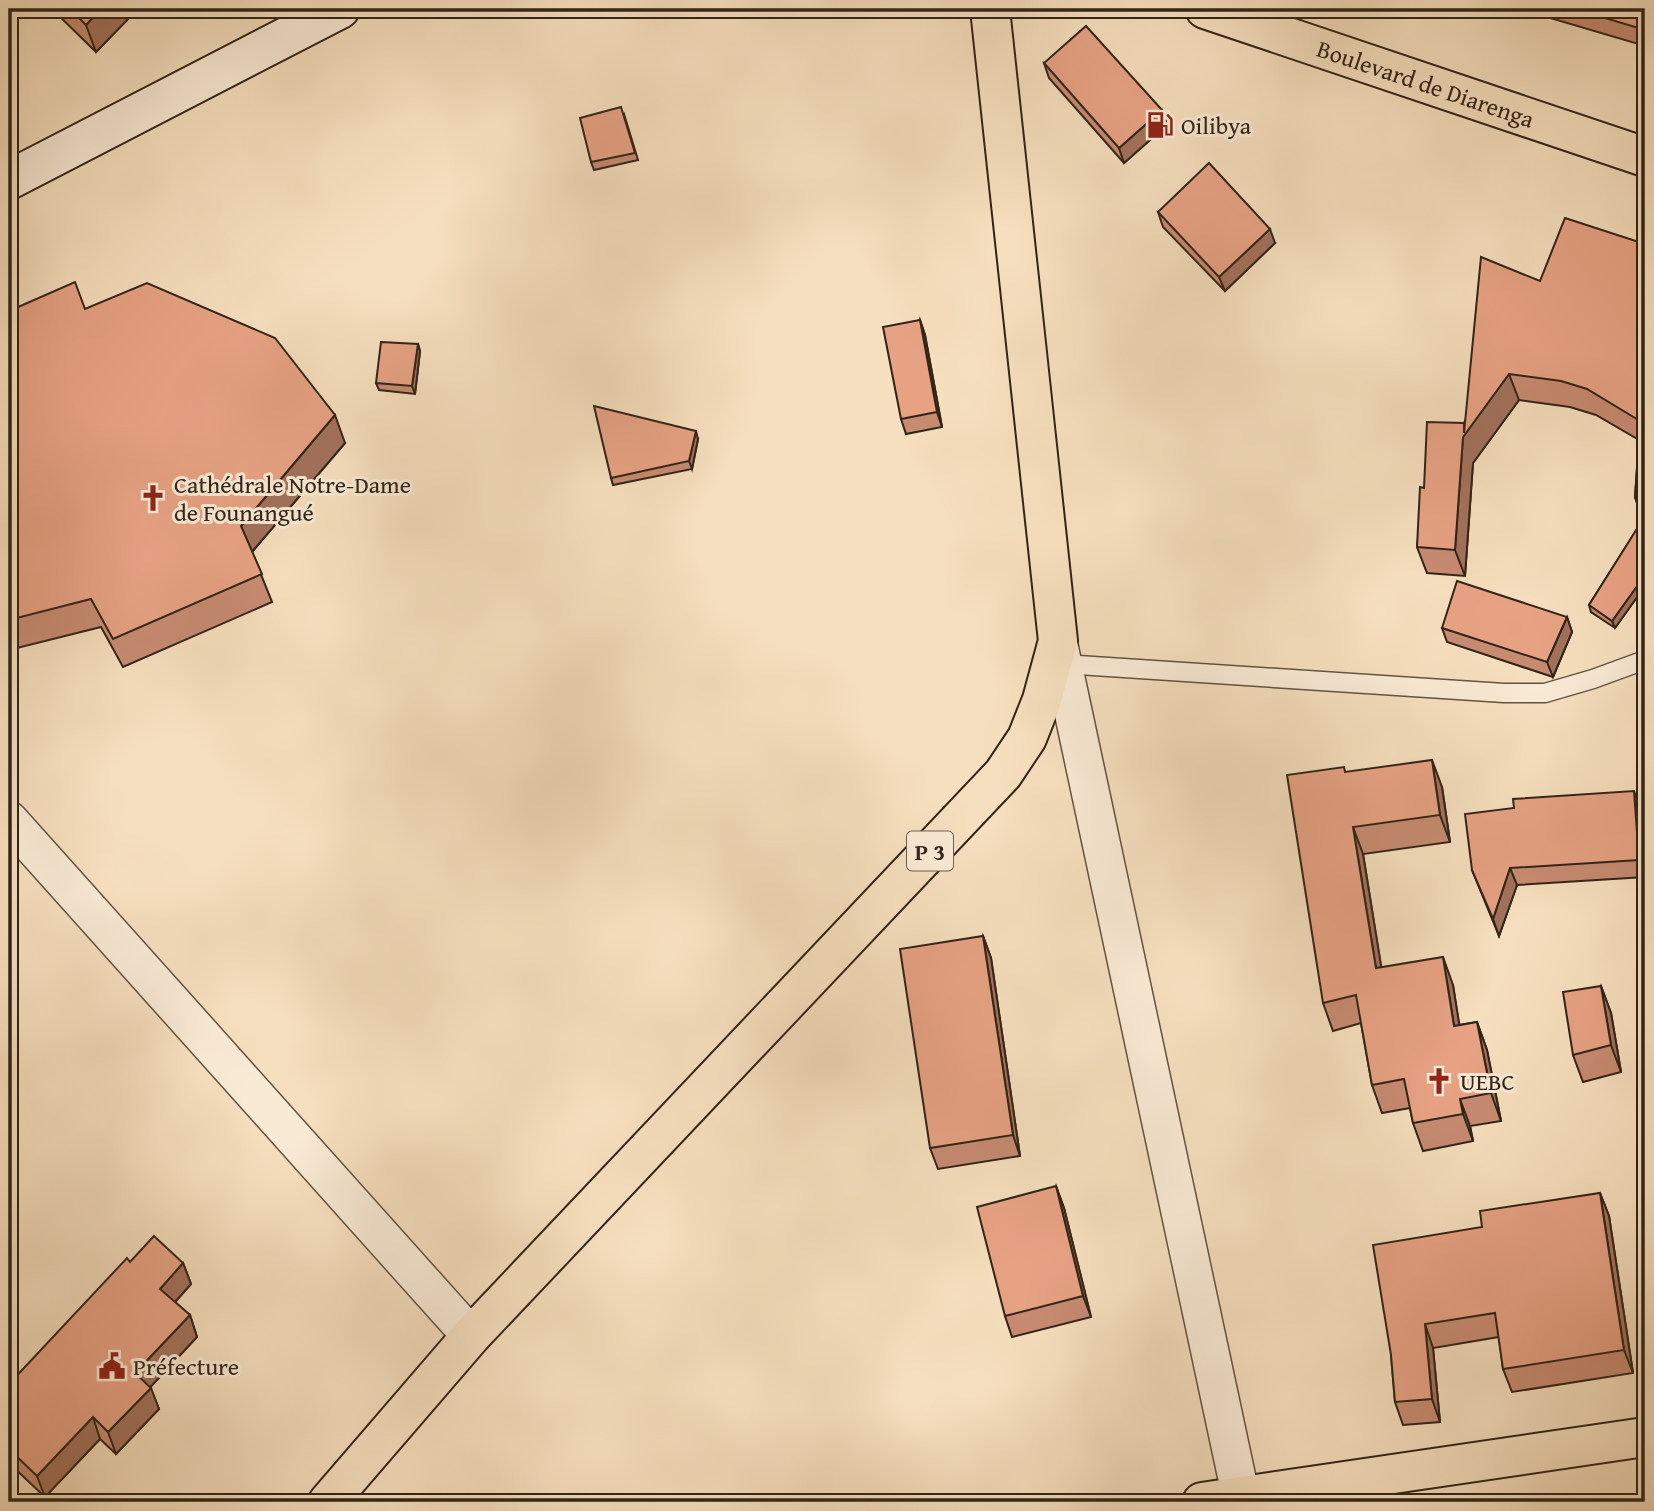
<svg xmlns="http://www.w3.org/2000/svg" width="1654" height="1511" viewBox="0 0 1654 1511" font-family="'Gentium Book Plus',serif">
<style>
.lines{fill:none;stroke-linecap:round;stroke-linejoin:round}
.lane-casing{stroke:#625341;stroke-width:21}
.street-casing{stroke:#625341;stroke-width:40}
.secondary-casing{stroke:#312417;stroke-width:42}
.primary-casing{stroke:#312417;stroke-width:42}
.lane{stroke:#f9ead5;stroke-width:18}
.street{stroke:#f9ead5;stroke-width:37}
.secondary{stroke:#f9ead5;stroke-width:38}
.primary{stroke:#f6dfbe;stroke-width:38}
.wall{fill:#c78b72;stroke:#312417;stroke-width:2}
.shaded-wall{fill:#a2715c;stroke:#312417;stroke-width:2}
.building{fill:#e7a284;stroke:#312417;stroke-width:2}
.labels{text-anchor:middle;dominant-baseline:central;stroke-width:6;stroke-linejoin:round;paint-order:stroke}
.shield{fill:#f9ead5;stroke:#6d5f50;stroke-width:2}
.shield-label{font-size:23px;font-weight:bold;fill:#312417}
.street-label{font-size:24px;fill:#312417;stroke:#f9ead5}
.poi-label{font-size:24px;fill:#312417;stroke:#f9ead5;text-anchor:start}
</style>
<rect width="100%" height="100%" fill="#f6dfbe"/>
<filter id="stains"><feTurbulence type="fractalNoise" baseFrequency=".00286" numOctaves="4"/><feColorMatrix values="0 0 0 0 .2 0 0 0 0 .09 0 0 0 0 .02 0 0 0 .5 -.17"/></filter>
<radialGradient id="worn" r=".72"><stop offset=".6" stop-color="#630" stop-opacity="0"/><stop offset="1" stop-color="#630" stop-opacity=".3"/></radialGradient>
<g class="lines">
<defs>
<polyline id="lane" points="1063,664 1504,693 1545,693 1593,679 1645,660"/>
<g id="street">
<polyline points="1058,641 1241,1497"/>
<polyline points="9,820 471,1336"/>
</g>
<polyline id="secondary" points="9,180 340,9"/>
<g id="primary">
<path id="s1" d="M 1205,9 L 1645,157"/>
<polyline points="328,1502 471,1336 1003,774 1027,738 1042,700 1058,641 990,9"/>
<polyline points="1202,1502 1645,1437"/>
</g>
</defs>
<use href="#lane" class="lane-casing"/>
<use href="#street" class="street-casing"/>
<use href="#secondary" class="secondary-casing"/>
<use href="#primary" class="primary-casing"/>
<use href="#lane" class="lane"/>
<use href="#street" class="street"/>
<use href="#secondary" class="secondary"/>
<use href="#primary" class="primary"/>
</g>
<g class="wall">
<polygon points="52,9 127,9 130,17 96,52"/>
<polygon points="1538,9 1645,9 1645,46 1540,15"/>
<polygon points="1044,63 1162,110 1167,125 1124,163 1049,78"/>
<polygon points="624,114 638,160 594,170 591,162"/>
<polygon points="1158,212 1275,243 1225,291 1163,227"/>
<polygon points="1645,244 1645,586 1615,628 1591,612 1589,605 1643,520 1635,497 1639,440 1596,415 1570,407 1519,400 1473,463 1465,576 1427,573 1417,547 1424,488 1464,423 1540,281"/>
<polygon points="85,309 345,443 252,552 272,602 123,667 101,627 9,650 9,346 15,343 9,328 9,311"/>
<polygon points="920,320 925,335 942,427 906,434 901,419"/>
<polygon points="418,344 420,351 415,394 379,390 376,383"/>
<polygon points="698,439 692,469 613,485 611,478"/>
<polygon points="1567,617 1572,632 1553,677 1447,642 1442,628"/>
<polygon points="1346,772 1442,787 1450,842 1363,854 1381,967 1453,985 1459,1025 1477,1022 1487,1050 1501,1121 1470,1126 1473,1141 1423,1151 1413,1123 1410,1108 1382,1113 1372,1085 1361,1023 1333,1031 1323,1003"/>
<polygon points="1641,809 1645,877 1517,885 1499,936 1472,870"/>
<polygon points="983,936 991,958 1020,1156 938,1169 930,1148"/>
<polygon points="1601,986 1611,1013 1621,1072 1583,1082 1573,1055"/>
<polygon points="1056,1186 1064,1208 1091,1317 1012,1337 1005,1316"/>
<polygon points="1600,1193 1609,1216 1633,1373 1512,1392 1503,1369 1499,1337 1433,1348 1440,1422 1403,1425 1395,1402 1391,1355 1482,1227"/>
<polygon points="130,1262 183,1263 191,1284 175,1302 190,1315 197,1337 150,1387 159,1409 116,1454 100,1439 45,1497 9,1463 9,1384"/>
</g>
<g class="shaded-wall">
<polygon points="101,9 127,9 130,17 96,52 86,25"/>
<polygon points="1162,110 1167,125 1124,163 1119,148"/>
<polygon points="1270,229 1275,243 1225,291 1219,277"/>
<polygon points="920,320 925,335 942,427 937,412"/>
<polygon points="418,344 420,351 415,394 412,386"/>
<polygon points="1509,374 1519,400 1473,463 1465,576 1455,550 1463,437"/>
<polygon points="335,415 345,443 251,553 241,526"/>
<polygon points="696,431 698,439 692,469 689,461"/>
<polygon points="1645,481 1645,521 1644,523 1635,497"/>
<polygon points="1645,575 1645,586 1615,628 1612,621"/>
<polygon points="1567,617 1572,632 1553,677 1547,662"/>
<polygon points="1432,760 1442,787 1450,842 1440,815"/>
<polygon points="1634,791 1641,809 1645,877 1639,860"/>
<polygon points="1353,827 1363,854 1386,996 1376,968"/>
<polygon points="1510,868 1517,885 1499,936 1493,919"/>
<polygon points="983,936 991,958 1020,1156 1013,1135"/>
<polygon points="1443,957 1453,985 1464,1054 1454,1026"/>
<polygon points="1601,986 1611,1013 1621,1072 1611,1045"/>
<polygon points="1477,1022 1487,1050 1501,1121 1491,1093"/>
<polygon points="1460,1099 1470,1126 1473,1141 1463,1114"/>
<polygon points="1056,1186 1064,1208 1091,1317 1083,1296"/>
<polygon points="1600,1193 1609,1216 1633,1373 1624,1350"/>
<polygon points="183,1263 191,1284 168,1310 160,1289"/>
<polygon points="190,1315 197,1337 143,1395 135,1373"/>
<polygon points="1425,1324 1433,1348 1440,1422 1432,1399"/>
<polygon points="151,1388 159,1409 116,1454 108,1432"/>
<polygon points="93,1417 100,1439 45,1497 37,1476"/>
</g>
<g class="building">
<polygon points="70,9 101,9 86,25"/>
<polygon points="1575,9 1645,9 1645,30"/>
<polygon points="1086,26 1162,110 1119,148 1044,63"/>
<polygon points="621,107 635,153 591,162 580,118"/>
<polygon points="1209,163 1270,229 1219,277 1158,212"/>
<polygon points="1565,218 1645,244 1645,481 1635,497 1640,421 1587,389 1561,381 1509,374 1463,437 1455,550 1417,547 1420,487 1424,488 1427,422 1464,423 1464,433 1481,257 1540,281"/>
<polygon points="75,282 85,309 147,283 275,338 335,415 241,526 262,574 113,639 91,599 9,620 9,346 18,342 9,324 9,311"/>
<polygon points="920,320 937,412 901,419 883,327"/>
<polygon points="381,342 418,344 412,386 376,383"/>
<polygon points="594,406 696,431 689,461 611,478"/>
<polygon points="1645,516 1645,575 1612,621 1589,605"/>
<polygon points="1457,581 1567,617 1547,662 1442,628"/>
<polygon points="1432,760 1440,815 1353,827 1376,968 1443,957 1454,1026 1477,1022 1491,1093 1460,1099 1463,1114 1413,1123 1404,1079 1372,1085 1356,995 1323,1003 1287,775 1344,767 1345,772"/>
<polygon points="1634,791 1639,860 1510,868 1493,919 1472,870 1465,814 1514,808 1513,799"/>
<polygon points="983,936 1013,1135 930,1148 900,949"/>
<polygon points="1601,986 1611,1045 1573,1055 1563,992"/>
<polygon points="1056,1186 1083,1296 1005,1316 977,1207"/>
<polygon points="1600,1193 1624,1350 1503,1369 1495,1313 1425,1324 1432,1399 1395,1402 1391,1355 1373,1245 1482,1227 1480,1211"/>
<polygon points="154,1236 183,1263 160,1289 190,1315 135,1373 151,1388 108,1432 93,1417 37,1476 9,1449 9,1384 127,1258 130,1262"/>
</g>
<defs>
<symbol id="fuel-bare" viewBox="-9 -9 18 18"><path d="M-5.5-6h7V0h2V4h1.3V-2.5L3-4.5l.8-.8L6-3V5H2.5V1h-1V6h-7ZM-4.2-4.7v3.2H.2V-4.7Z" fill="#8f2418" stroke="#f9ead5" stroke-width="2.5" paint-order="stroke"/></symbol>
<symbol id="church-bare" viewBox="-9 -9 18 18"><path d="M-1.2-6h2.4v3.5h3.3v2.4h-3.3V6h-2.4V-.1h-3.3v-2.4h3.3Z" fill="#8f2418" stroke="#f9ead5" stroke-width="2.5" paint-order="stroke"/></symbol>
<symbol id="civic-bare" viewBox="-9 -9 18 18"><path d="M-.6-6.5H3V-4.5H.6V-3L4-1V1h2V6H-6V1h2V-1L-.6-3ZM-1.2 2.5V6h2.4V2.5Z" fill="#8f2418" stroke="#f9ead5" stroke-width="2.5" paint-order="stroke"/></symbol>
</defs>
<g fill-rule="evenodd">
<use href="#fuel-bare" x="1141" y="106" width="38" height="38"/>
<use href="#church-bare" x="134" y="479" width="38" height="38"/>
<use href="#church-bare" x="1420" y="1062" width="38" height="38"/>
<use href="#civic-bare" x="93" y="1347" width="38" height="38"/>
</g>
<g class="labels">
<rect class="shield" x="907" y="831.5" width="46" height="39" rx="5"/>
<g class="shield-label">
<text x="930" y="851">P 3</text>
</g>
<g class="street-label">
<text stroke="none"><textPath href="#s1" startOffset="233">Boulevard de Diarenga</textPath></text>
</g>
<g class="poi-label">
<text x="1181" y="125">Oilibya</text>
<text x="174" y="484">Cathédrale Notre-Dame<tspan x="174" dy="28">de Founangué</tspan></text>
<text x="1460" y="1081">UEBC</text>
<text x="133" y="1366">Préfecture</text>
</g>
</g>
<rect width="1654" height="1511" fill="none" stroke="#f6dfbe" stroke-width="35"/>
<rect x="10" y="10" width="1633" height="1490" fill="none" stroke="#312417" stroke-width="3.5"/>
<rect x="18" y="18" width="1619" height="1476" fill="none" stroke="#312417" stroke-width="2"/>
<rect width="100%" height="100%" filter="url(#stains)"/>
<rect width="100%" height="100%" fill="url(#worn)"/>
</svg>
